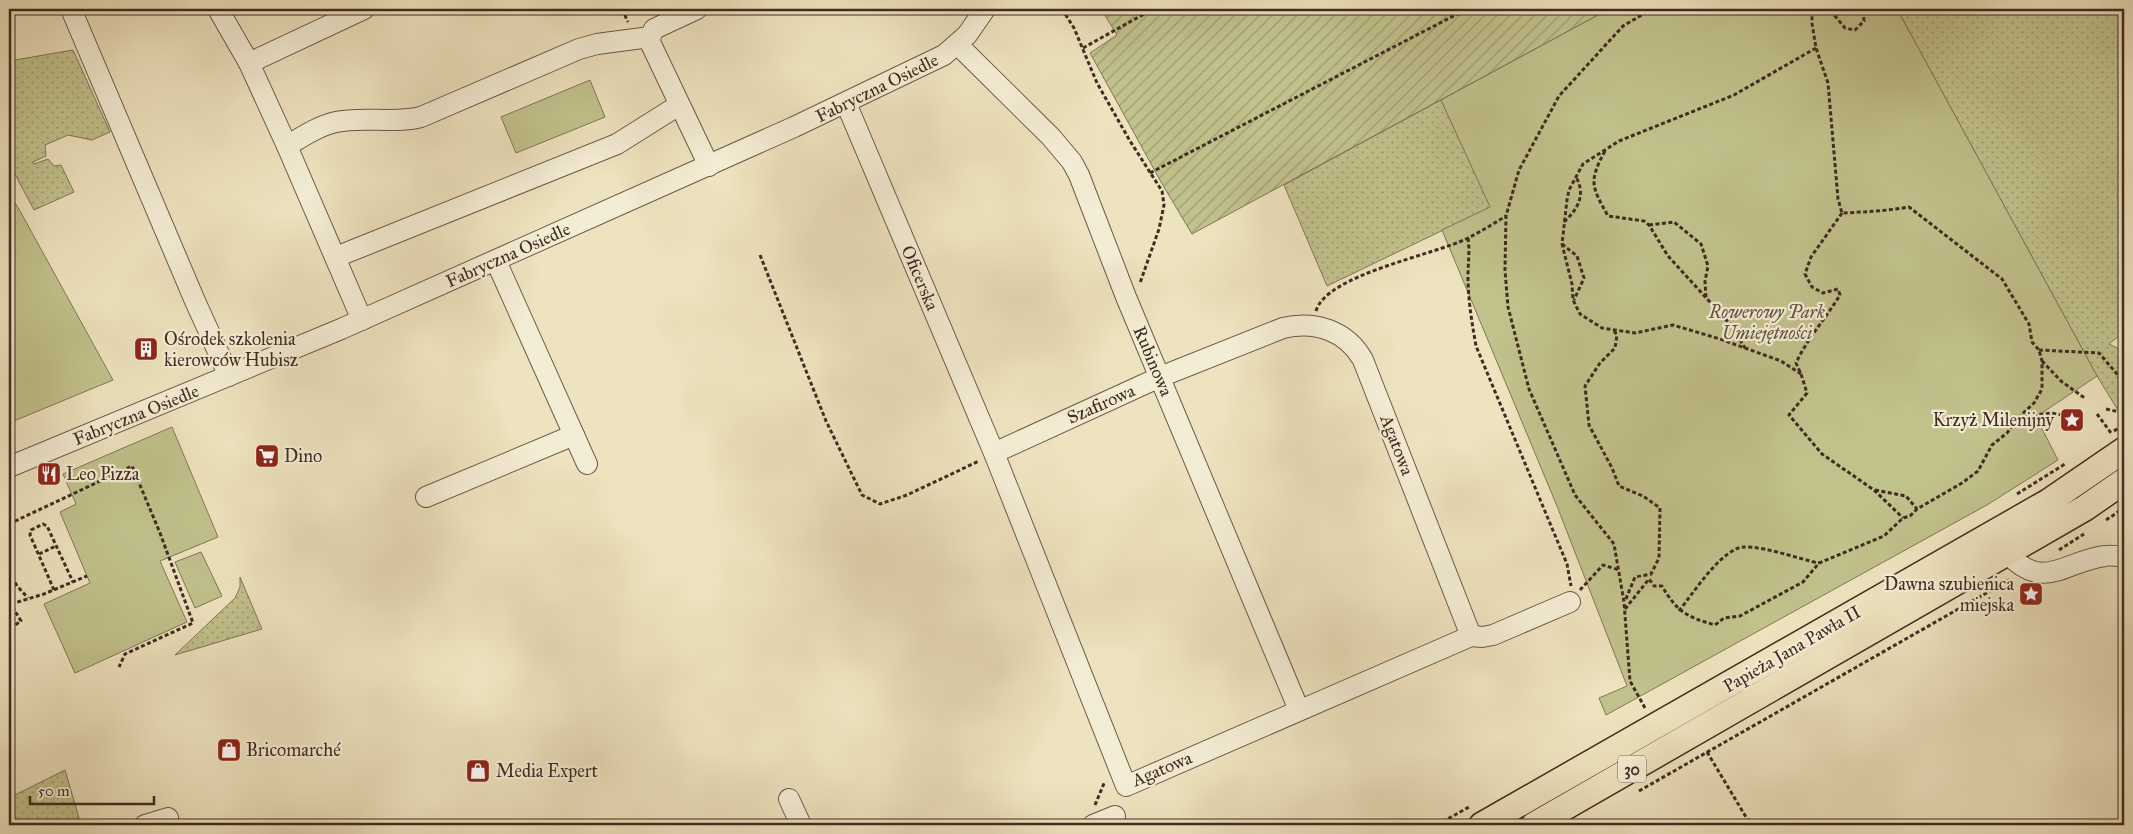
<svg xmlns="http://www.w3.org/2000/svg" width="2133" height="834" viewBox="0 0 2133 834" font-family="'IM FELL Great Primer',serif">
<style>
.grass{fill:url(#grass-dots);stroke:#817656}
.park{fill:#c1c18c;stroke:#817656}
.garden{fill:url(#garden-furrows);stroke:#817656}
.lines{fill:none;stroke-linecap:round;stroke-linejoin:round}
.minor-casing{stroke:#6c5948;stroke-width:22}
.major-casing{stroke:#412b20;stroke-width:28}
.path{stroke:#412b20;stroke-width:3;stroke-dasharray:4 2.5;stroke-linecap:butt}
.minor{stroke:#f4edd5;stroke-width:20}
.major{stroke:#eee3bf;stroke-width:25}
.labels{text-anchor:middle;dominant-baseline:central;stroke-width:4.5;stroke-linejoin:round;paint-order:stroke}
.shield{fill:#f4edd5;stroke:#776556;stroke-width:1}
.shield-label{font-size:16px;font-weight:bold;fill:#412b20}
.street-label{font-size:18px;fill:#412b20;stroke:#f4edd5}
.park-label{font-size:18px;font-style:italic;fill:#61503b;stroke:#f4edd5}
.poi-label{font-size:18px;fill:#412b20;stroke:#f4edd5;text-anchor:start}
</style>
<defs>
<pattern id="grass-dots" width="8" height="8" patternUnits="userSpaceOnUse" patternTransform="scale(1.25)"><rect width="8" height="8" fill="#c1c18c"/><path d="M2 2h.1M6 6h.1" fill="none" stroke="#9e9d72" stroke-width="1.8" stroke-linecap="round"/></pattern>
<pattern id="garden-furrows" width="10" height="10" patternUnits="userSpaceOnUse" patternTransform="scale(1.25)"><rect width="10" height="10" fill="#c1c18c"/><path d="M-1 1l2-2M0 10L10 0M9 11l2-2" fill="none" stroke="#9e9d72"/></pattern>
</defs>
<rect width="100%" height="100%" fill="#eee3bf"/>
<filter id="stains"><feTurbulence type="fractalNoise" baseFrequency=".004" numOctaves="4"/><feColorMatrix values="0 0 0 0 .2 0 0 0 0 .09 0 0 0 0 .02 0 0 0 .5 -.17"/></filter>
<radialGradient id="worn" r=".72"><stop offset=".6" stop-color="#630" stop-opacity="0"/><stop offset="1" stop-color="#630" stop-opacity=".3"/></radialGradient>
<g class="grass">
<polygon points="1897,9 2124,9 2124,332 2109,344 2119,349 2124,345 2124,420 2097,376"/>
<polygon points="73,50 110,132 92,140 68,135 45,145 46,156 33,162 34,164 48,159 54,166 61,165 74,192 34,210 9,163 9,61"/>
<polygon points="1441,100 1491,207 1327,286 1284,185"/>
<polygon points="240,577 262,629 175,655 235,598 240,587"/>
<polygon points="65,770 81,825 9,825 9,798"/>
</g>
<g class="park">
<polygon points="1609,9 1897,9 2097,376 2036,417 2058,460 1987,505 1606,715 1599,698 1627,686 1557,506 1442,230 1490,207 1441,100"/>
<polygon points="590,80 605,117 516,153 501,117"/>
<polygon points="9,198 15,203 20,211 113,380 9,423"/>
<polygon points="172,427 218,537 160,561 187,622 75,673 44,604 90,583 60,512 76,504 63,474"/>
<polygon points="201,552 222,596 195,608 175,562"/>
</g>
<polygon class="garden" points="1101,9 1609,9 1192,234 1161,182 1090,53 1117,35"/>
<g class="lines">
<defs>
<g id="minor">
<polyline points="71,9 195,301 229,376"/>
<polyline points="218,9 249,63 287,146"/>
<polyline points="697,9 654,29 649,40 709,166"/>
<polyline points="958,45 1051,137 1072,162 1079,175 1126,297 1299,710"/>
<polyline points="249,63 364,9"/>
<path d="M 846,103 L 994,453 L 1126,786 L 1471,636 L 1363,360 C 1347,331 1315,320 1283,328 L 1160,377 L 994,453"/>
<polyline points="336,257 617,144 679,105"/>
<polyline points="496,261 587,464"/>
<path d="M 362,320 L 287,146 C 302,137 318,126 336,122 C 363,116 393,124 421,117 L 579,49 L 597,44 L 650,37"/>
<polyline points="9,467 341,329 794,127 944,55 967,35 985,9"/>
<polyline points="426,497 574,435"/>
<path d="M 2007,553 C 2044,593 2064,561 2105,556 C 2111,555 2118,556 2124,557"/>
<polyline points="1471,636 1482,637 1493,635 1570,602"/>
<polyline points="789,799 801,825"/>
<polyline points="145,825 168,818"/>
<polyline points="1093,825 1115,816"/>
</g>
<g id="major">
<polyline points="1482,825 2048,502 2124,450"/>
<polyline points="1534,825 2085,508 2124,481"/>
</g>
</defs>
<use href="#minor" class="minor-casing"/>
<use href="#major" class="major-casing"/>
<g class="path">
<polyline points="622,9 628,22"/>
<polyline points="1062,9 1074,28 1097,83 1130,141 1162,191 1164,205 1159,229 1140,283"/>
<polyline points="1834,9 1835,16 1845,28 1855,30 1864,21 1863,9"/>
<polyline points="1083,48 1153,9"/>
<path d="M 1605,151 C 1588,182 1592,187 1608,216 L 1644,221 L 1649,225 L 1668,256 L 1730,324 L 1745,348"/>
<polyline points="1150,173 1467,9"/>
<path d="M 1842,213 L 1811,257 L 1805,274 L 1812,287 L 1823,293 L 1838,289 L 1840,295 C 1826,318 1807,339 1796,363 L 1801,374 L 1807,393 L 1789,415 L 1822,454 L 1874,490 L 1903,518"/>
<path d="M 1564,222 C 1578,209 1586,195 1576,177"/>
<polyline points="1649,225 1674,222 1701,244 1708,266 1705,281 1706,298"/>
<path d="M 1468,238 C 1470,251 1468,263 1468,277 C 1468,300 1472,323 1476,346 L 1567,564 L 1571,586"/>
<polyline points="1562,244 1577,256 1584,278 1574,300"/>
<polyline points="760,255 826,421 862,495 880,504 907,495 979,461"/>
<path d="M 1316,311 C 1326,275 1433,255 1466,239 C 1480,232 1493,224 1506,216"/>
<polyline points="1614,331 1617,335 1615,348 1600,363 1585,386 1589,425 1612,468 1619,486 1643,496 1660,508 1659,558 1651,574 1635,577 1625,601"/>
<polyline points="2039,350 2099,353 2117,374 2124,388"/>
<polyline points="2042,361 2061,381 2086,399"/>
<polyline points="1801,374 1781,361 1720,339 1673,325 1635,333 1602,328 1580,314 1573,300 1572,284 1562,244 1567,200 1569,190 1583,164 1619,141 1734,95 1816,48"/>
<polyline points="2106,409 2124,413"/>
<polyline points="2097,414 2111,433"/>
<polyline points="2020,417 2051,413 2062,415"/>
<polyline points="2114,431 2124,424"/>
<polyline points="1875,490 1906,496 1917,509"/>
<polyline points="2017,494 2065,464"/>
<polyline points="2106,520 2124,508"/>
<polyline points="9,524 132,466 160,533 193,623 125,654 119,667"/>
<polyline points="2059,550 2084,534"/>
<polyline points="39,554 56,546"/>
<polyline points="9,571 17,586 28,598"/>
<polyline points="54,590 30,535 31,530 43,524 47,526 73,582"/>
<polyline points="1580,590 1603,565 1619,570"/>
<polyline points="9,601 21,621 9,629"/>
<polyline points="11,604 44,594 87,576"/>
<path d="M 1625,609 L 1649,579 L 1654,586 L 1662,586 C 1677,612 1687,617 1715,625 L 1724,618 L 1740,616 L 1803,582 L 1819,563 L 1884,536 L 1903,518 L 1910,516 L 1917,509 L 1962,483 L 1978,471 L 1992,445 L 2007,433 L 2019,417 L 2034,403 L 2042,389 L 2042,361 L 2039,350 L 2032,342 L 2029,324 L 2002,279 L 1909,207 C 1886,211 1865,212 1842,213 L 1838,199 L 1828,83 L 1816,48 L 1812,23 L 1812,9"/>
<path d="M 1679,611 C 1694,592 1715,559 1736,549 C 1751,541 1801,560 1819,563"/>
<polyline points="1645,708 1630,681 1624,602 1614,544 1575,495 1529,389 1508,307 1505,270 1506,216 1519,170 1559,96 1623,26 1652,9"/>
<polyline points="1707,752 1746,817 1753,825"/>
<polyline points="1639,791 2011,579"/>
<polyline points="1095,805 1105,781"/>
<polyline points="1437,825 1469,807"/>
</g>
<use href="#minor" class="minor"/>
<use href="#major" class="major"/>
</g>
<defs>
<symbol id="building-square" viewBox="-11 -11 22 22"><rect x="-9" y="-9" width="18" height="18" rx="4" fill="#8f2418" stroke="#f4edd5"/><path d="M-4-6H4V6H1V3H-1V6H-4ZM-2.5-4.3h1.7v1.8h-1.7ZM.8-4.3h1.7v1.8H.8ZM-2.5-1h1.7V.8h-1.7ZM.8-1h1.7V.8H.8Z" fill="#fff"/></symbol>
<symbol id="sight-square" viewBox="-11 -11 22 22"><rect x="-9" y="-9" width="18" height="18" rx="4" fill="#8f2418" stroke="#f4edd5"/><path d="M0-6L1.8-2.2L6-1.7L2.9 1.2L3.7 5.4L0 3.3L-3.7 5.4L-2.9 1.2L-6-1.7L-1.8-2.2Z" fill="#fff"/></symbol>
<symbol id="supermarket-square" viewBox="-11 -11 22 22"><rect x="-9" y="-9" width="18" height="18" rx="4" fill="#8f2418" stroke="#f4edd5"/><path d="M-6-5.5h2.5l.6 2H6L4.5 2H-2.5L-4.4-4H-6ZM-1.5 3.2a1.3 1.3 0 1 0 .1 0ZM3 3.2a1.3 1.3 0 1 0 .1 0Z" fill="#fff"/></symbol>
<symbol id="restaurant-square" viewBox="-11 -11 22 22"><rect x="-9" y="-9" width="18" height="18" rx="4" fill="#8f2418" stroke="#f4edd5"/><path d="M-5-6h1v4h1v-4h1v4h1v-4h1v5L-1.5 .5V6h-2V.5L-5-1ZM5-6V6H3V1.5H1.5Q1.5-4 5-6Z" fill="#fff"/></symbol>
<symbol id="shop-square" viewBox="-11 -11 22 22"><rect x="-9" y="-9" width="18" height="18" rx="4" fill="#8f2418" stroke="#f4edd5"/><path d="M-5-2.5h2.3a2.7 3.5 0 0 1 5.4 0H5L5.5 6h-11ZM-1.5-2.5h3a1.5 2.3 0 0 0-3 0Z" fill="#fff"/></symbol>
</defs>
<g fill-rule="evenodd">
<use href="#building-square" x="132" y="335" width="28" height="28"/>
<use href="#sight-square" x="2058" y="406" width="28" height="28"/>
<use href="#supermarket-square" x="253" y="442" width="28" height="28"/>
<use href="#restaurant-square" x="35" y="460" width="28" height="28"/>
<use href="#sight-square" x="2017" y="580" width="28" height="28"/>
<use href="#shop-square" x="215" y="736" width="28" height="28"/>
<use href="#shop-square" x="464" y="757" width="28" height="28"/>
</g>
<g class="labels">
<rect class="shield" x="1618" y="755.5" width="28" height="27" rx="4"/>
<g class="shield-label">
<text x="1632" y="769">30</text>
</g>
<g class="street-label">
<text transform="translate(877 88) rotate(-26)">Fabryczna Osiedle</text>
<text transform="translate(508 255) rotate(-24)">Fabryczna Osiedle</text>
<text transform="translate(920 278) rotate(67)">Oficerska</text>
<text transform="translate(1153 361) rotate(67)">Rubinowa</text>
<text transform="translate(1101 404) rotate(-24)">Szafirowa</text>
<text transform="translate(136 415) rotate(-22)">Fabryczna Osiedle</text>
<text transform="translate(1397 445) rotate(69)">Agatowa</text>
<text transform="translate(1792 649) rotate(-30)">Papieża Jana Pawła II</text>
<text transform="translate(1162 769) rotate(-23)">Agatowa</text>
</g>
<g class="park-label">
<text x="1767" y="312">Rowerowy Park<tspan x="1767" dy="21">Umiejętności</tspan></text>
</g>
<g class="poi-label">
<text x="164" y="339">Ośrodek szkolenia<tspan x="164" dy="21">kierowców Hubisz</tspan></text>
<text x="2054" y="420" text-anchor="end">Krzyż Milenijny</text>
<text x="284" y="456">Dino</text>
<text x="66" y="474">Leo Pizza</text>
<text x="2014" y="584" text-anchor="end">Dawna szubienica<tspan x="2014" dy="21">miejska</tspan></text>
<text x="246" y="750">Bricomarché</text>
<text x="496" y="771">Media Expert</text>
</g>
</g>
<rect width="2133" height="834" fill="none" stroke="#eee3bf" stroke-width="30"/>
<rect x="10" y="10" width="2113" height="814" fill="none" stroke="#412b20" stroke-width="2.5"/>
<rect x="15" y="15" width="2103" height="804" fill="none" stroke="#412b20"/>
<path d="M30 796v8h124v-8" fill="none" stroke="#412b20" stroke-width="2.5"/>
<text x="38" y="796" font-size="15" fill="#412b20" stroke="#f4edd5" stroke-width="4" paint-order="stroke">50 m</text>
<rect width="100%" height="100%" filter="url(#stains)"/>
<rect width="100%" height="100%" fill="url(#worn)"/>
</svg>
